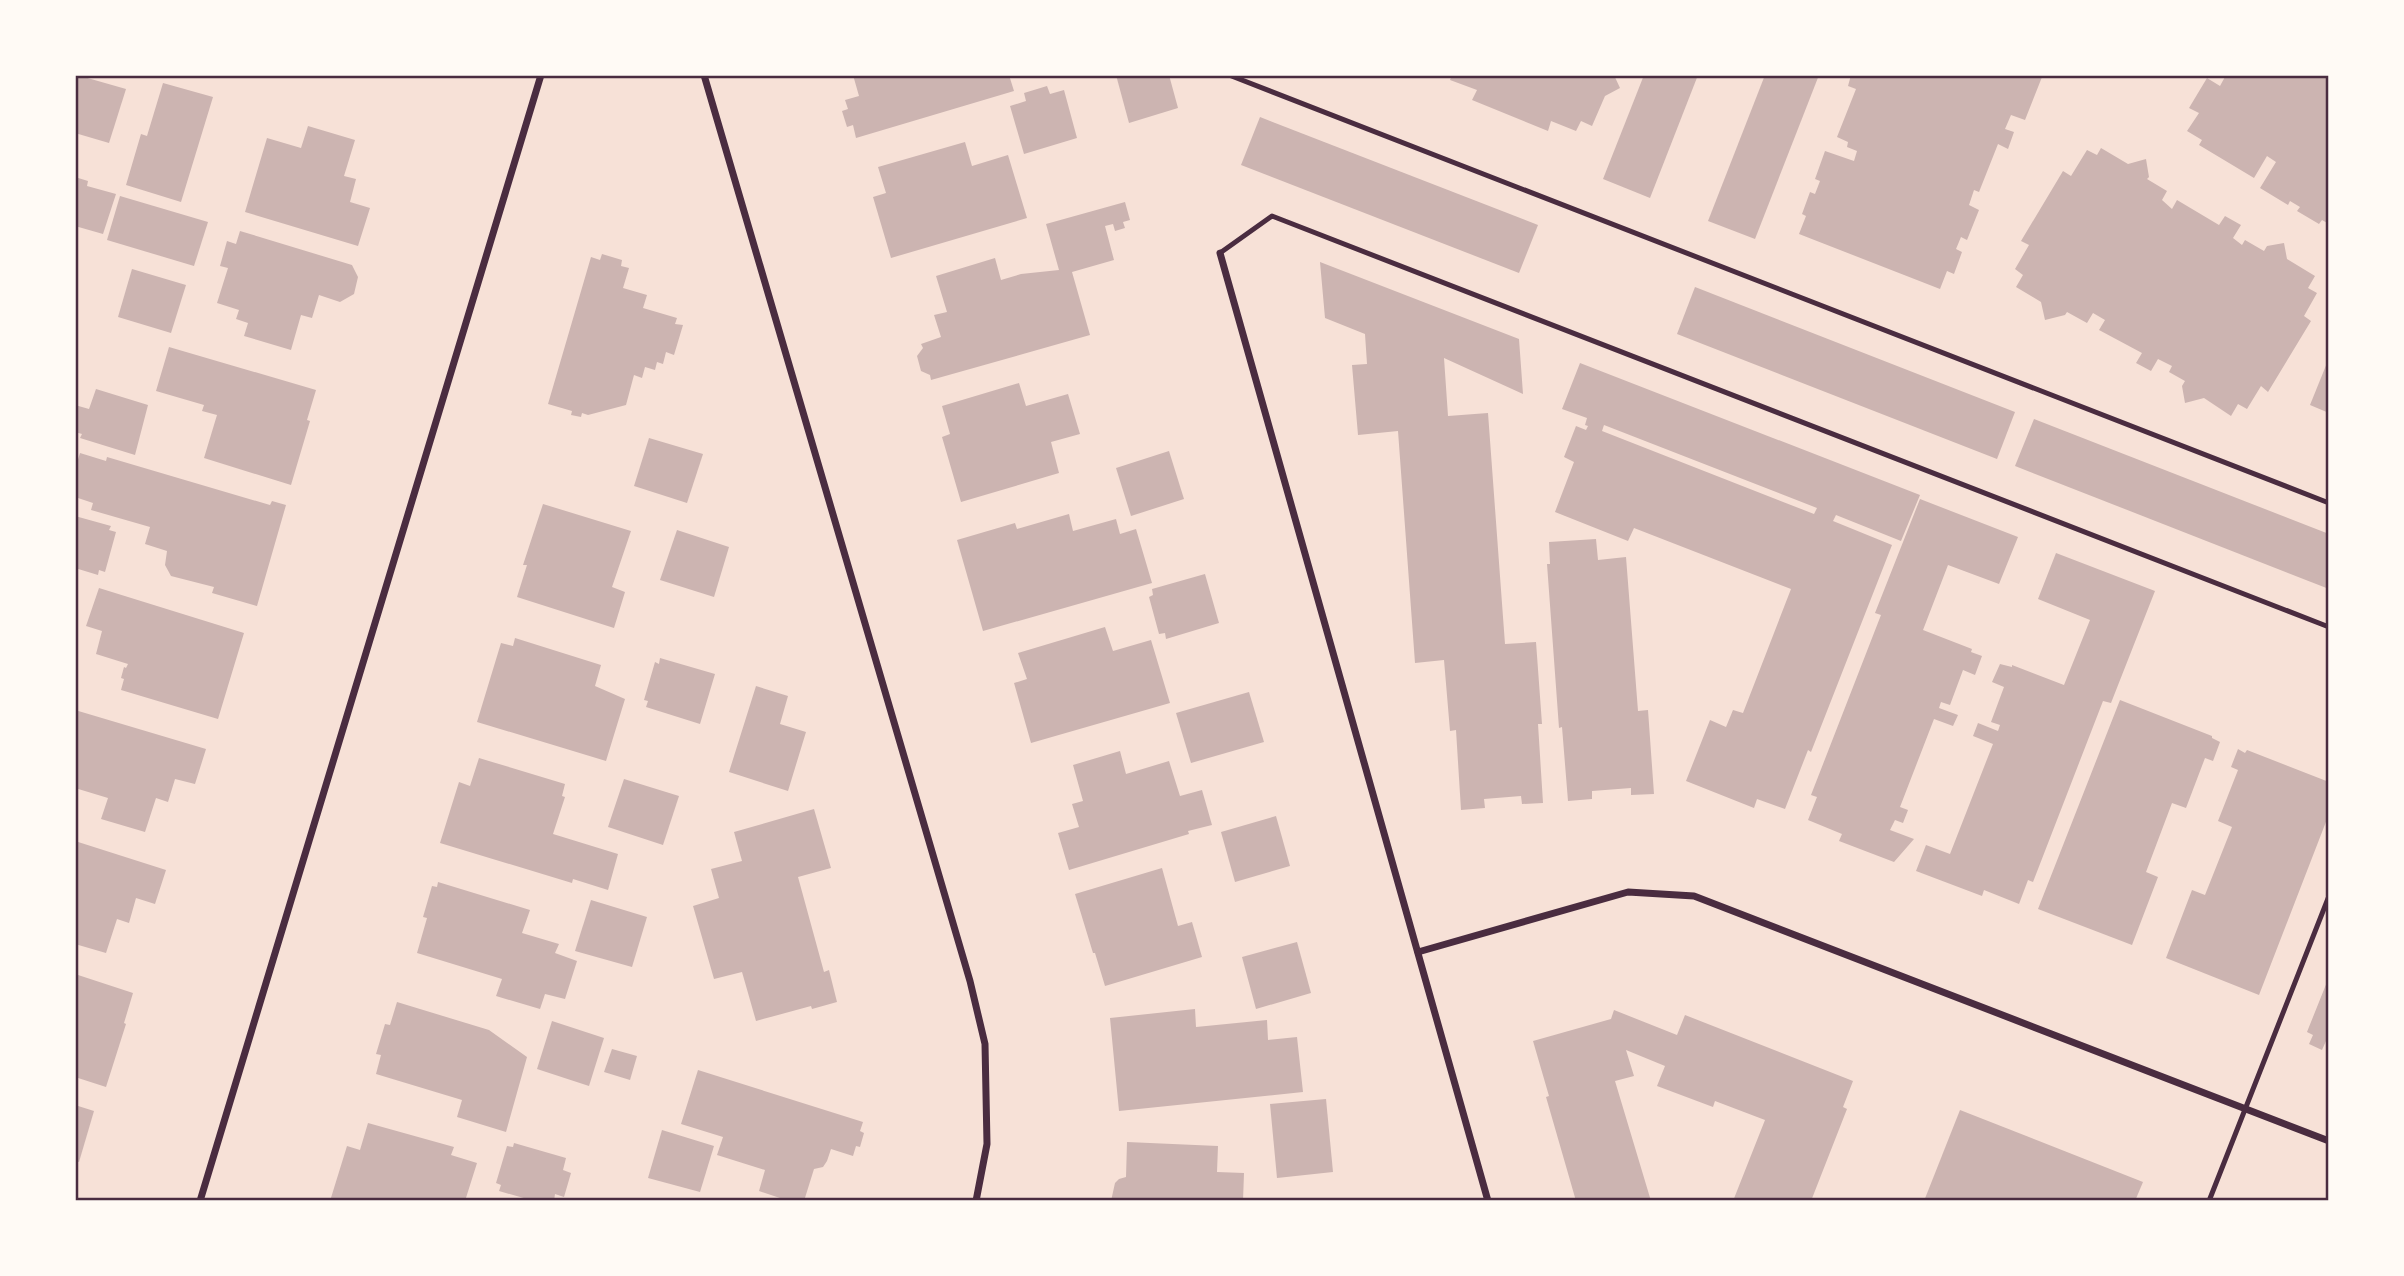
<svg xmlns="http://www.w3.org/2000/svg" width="2404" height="1276" viewBox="0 0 2404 1276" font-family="'Roboto Condensed',sans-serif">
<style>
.building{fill:#ccb4b1;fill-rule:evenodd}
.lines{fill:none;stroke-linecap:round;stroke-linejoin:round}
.service{stroke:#4a2c40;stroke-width:5}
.minor{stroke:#4a2c40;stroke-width:7}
.neatline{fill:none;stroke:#4a2c40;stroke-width:2.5}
</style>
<rect width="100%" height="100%" fill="#f7e1d7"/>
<g class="building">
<polygon points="77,75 126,89 109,143 75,133"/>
<polygon points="853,75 1009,75 1014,91 856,138 853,125 847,127 842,111 848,109 845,100 859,96"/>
<polygon points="1116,75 1169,75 1178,108 1129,123"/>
<polygon points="1452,75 1614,75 1620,88 1605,96 1592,126 1581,121 1576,131 1551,121 1548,131 1472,100 1477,90 1450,80"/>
<polygon points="1644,75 1698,75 1650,198 1603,179"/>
<polygon points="1765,75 1819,75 1755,239 1708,221"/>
<polygon points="1851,75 2037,75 2042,77 2025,120 2011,115 2005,129 2014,132 2008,149 1998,144 1979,192 1974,190 1969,205 1979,210 1967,240 1961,237 1956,249 1962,252 1954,274 1947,271 1940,289 1799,234 1806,216 1802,214 1810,192 1815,194 1820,181 1815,179 1825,151 1854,161 1857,151 1847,147 1848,142 1837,137 1856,89 1848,86"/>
<polygon points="2226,75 2329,75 2329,224 2322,220 2319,224 2297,211 2300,207 2290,201 2288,205 2260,188 2276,162 2267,156 2254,178 2199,145 2202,140 2187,131 2199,113 2189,108 2207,78 2220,86"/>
<polygon points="163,83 213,97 181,202 126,185 141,134 147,136"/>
<polygon points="1047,86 1050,94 1064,90 1077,138 1024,154 1010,106 1026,101 1024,93"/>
<polygon points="1260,117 1538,225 1519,273 1241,165"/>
<polygon points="308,126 355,140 344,176 356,179 350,202 370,208 358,246 245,212 267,138 301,148"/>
<polygon points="965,142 972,166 1008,155 1027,218 891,258 873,197 886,193 878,167"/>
<polygon points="2101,148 2128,164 2146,159 2149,177 2147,179 2167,191 2162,200 2172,209 2177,200 2219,225 2225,216 2241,225 2233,238 2242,245 2245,240 2264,251 2267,246 2284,243 2287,259 2315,276 2308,288 2317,293 2304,316 2311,321 2268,392 2261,386 2247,409 2238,404 2231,416 2204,398 2185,403 2182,386 2185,381 2169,372 2172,366 2158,359 2151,371 2136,363 2142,353 2099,330 2105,320 2093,313 2087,323 2067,312 2065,315 2045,320 2041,302 2016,287 2023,275 2015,269 2029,245 2021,241 2063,171 2071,176 2087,150 2097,155"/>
<polygon points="75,177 88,181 87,186 116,194 103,234 75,226"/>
<polygon points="120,196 208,222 194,266 107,240"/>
<polygon points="1125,202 1130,220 1123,222 1125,228 1115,231 1113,224 1105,226 1114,260 1072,272 1090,335 931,380 930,375 921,371 917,356 923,348 921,344 941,337 934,315 947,312 936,276 995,258 1001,280 1021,274 1059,270 1046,224"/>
<polygon points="240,231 352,265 358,277 354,294 340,302 319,295 312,318 301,315 291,350 244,336 248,323 236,319 239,310 217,303 228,268 220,266 227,241 236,244"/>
<polygon points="602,254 622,260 621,266 629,268 623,288 647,295 643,308 677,318 675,324 683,325 674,355 666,352 663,364 657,362 655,370 645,367 642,378 634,375 626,405 588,415 582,413 581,417 571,415 572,411 548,404 591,257 600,260"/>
<polygon points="1320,262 1519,339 1523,394 1444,358 1448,416 1488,413 1505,644 1536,642 1542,724 1538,724 1543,803 1522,804 1521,796 1484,799 1485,808 1461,810 1456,730 1450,731 1444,660 1415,663 1398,431 1358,435 1352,365 1367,364 1365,334 1325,318"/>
<polygon points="132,269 186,285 171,333 118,317"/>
<polygon points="1695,287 2015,412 1997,459 1677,334"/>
<polygon points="169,347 316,390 307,420 310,421 291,485 204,458 217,415 202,411 204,405 156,391"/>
<polygon points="2329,358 2329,413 2310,405"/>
<path d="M 1580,363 L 1920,495 L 1901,541 L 1836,515 L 1833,521 L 1892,545 L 1811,752 L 1808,750 L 1785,809 L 1757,799 L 1754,808 L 1686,781 L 1710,720 L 1726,727 L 1733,710 L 1743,713 L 1791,589 L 1634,528 L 1628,541 L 1555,512 L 1574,462 L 1564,457 L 1576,426 L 1586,430 L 1588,426 L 1585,425 L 1587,418 L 1562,409 ZM 1604,425 L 1817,508 L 1814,514 L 1602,431 Z"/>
<polygon points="1019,383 1026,406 1068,394 1080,434 1051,442 1059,473 961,502 942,437 950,434 942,406"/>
<polygon points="96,389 148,405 135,455 80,438 82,434 75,432 75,405 89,409"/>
<polygon points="2034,419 2329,534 2329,589 2015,466"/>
<polygon points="649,438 703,454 687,503 634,486"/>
<polygon points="1169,451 1184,499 1131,516 1116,468"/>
<polygon points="80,453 106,461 107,457 270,505 272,501 286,505 257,606 212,593 214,587 171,576 165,565 167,551 145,544 150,527 91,510 93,503 75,497 75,469"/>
<polygon points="1920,499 2018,537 1999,584 1948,565 1923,630 1972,649 1971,652 1982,656 1975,675 1963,670 1950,705 1941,702 1939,708 1958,715 1953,726 1934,719 1900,807 1908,810 1903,823 1895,820 1890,830 1914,839 1894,862 1839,841 1842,834 1808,820 1817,797 1811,795 1881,615 1875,613"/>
<polygon points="543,504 631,531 612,587 625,592 614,628 517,597 527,565 523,565"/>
<polygon points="1069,514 1073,531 1116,519 1120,534 1136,529 1152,583 983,631 957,540 1015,523 1017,529"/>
<polygon points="75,516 111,526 109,530 116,532 105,572 99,570 98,575 75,568"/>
<polygon points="677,530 729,547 714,597 660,580"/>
<polygon points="1596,539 1598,560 1626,557 1638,711 1648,710 1654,794 1631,795 1631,788 1592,791 1592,799 1568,801 1562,727 1559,728 1547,564 1550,564 1549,542"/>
<polygon points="2056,553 2155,591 2111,703 2103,701 2033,882 2028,880 2019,904 1984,890 1982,896 1916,871 1926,845 1950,854 1993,744 1973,736 1978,723 1998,731 2000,725 1991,722 2004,687 1992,682 2000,664 2012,667 2012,665 2064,685 2090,620 2038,599"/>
<polygon points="1205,574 1219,623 1166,639 1165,633 1159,634 1149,597 1153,595 1152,589"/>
<polygon points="99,588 244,633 218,719 121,690 124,679 121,678 124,667 126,668 128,664 96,654 102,631 86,626"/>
<polygon points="1105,627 1113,651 1151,640 1170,703 1031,743 1014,683 1027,679 1018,653"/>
<polygon points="515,638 601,665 595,686 625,699 606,761 477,722 501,643 513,646"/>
<polygon points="660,658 715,674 700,724 646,707 648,701 644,700 655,662 659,664"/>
<polygon points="756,686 788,696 780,724 806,732 788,791 729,772"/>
<polygon points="1249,692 1264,742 1191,763 1176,713"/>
<polygon points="2120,700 2212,736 2212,738 2220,742 2213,761 2205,758 2186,808 2172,803 2146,872 2158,877 2132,945 2038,909"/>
<polygon points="75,710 206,749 195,784 175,779 168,802 156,798 145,832 101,819 108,798 75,788"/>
<polygon points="2238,749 2245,753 2247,750 2329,782 2329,814 2259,995 2166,958 2192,890 2205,895 2232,827 2218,821 2238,770 2231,767"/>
<polygon points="1120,751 1126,774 1169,761 1180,796 1202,790 1212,825 1188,831 1189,834 1069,870 1058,833 1079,827 1072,804 1083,801 1073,765"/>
<polygon points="479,758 565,784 562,796 565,797 553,834 618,854 608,890 573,879 572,883 440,843 459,782 470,786"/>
<polygon points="624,779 679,796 663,845 608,827"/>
<polygon points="814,809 831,868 798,877 824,972 829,970 837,1002 812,1009 811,1006 756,1021 742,972 714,979 693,906 719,898 711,869 742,861 734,832"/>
<polygon points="1276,816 1290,866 1235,882 1221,832"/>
<polygon points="75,841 166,870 155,904 136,898 129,923 117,919 106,953 75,944"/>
<polygon points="1162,868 1178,926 1192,922 1202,957 1105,986 1095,953 1093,953 1075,894"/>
<polygon points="438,882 530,910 522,933 559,944 555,953 577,961 565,999 545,994 540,1009 496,996 502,979 417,953 427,918 423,917 432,886 437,887"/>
<polygon points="591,900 647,917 632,967 575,951"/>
<polygon points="1297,942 1311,993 1256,1009 1242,957"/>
<polygon points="75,974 133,993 124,1023 126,1024 106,1087 75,1077"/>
<polygon points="2329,977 2329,1042 2326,1041 2322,1050 2309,1044 2313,1035 2307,1032"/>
<polygon points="397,1002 489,1030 527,1057 506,1132 457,1117 462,1100 376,1074 381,1055 376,1054 385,1024 390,1025"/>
<polygon points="1195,1009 1196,1027 1267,1020 1268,1040 1297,1037 1303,1092 1119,1111 1110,1018"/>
<polygon points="1614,1010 1677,1035 1685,1015 1853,1081 1843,1107 1847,1109 1811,1201 1733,1201 1765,1120 1715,1101 1713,1107 1657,1086 1665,1066 1626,1050 1634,1076 1615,1081 1651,1201 1576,1201 1546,1097 1549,1096 1533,1041 1611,1019"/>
<polygon points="552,1021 604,1038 589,1086 537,1069"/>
<polygon points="612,1049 637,1056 630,1080 604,1072"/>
<polygon points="698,1070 863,1122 860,1131 864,1133 860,1147 856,1146 853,1156 831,1149 827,1161 823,1167 814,1169 804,1201 789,1201 759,1191 765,1170 717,1155 723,1137 681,1124"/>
<polygon points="1326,1099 1333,1172 1277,1178 1270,1104"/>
<polygon points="75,1105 94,1111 79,1162 75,1161"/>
<polygon points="1960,1110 2143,1182 2135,1201 1924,1201"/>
<polygon points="368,1123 454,1147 451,1155 477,1163 465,1201 330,1201 347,1146 360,1150"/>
<polygon points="662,1130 714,1146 700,1192 648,1178"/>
<polygon points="1127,1142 1218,1146 1217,1172 1244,1173 1243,1201 1111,1201 1115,1183 1119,1179 1126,1177"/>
<polygon points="514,1143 566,1158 563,1170 571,1173 564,1197 555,1194 554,1201 534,1201 499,1191 501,1185 496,1183 507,1146 513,1147"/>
</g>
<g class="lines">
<g class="service">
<polyline points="1229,75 2329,503"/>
<polyline points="1220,253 1272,216 2329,627"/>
<polyline points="2209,1201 2329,896"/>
</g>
<g class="minor">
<polyline points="704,75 970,981 985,1044 987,1144 976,1201"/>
<polyline points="1220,253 1488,1201"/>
<polyline points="1418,952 1628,892 1694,896 2329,1141"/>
<polyline points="200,1201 541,75"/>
</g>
</g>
<rect width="2404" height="1276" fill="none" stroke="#fffaf5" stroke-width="154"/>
<rect x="77" y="77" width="2250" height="1122" class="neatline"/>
</svg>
